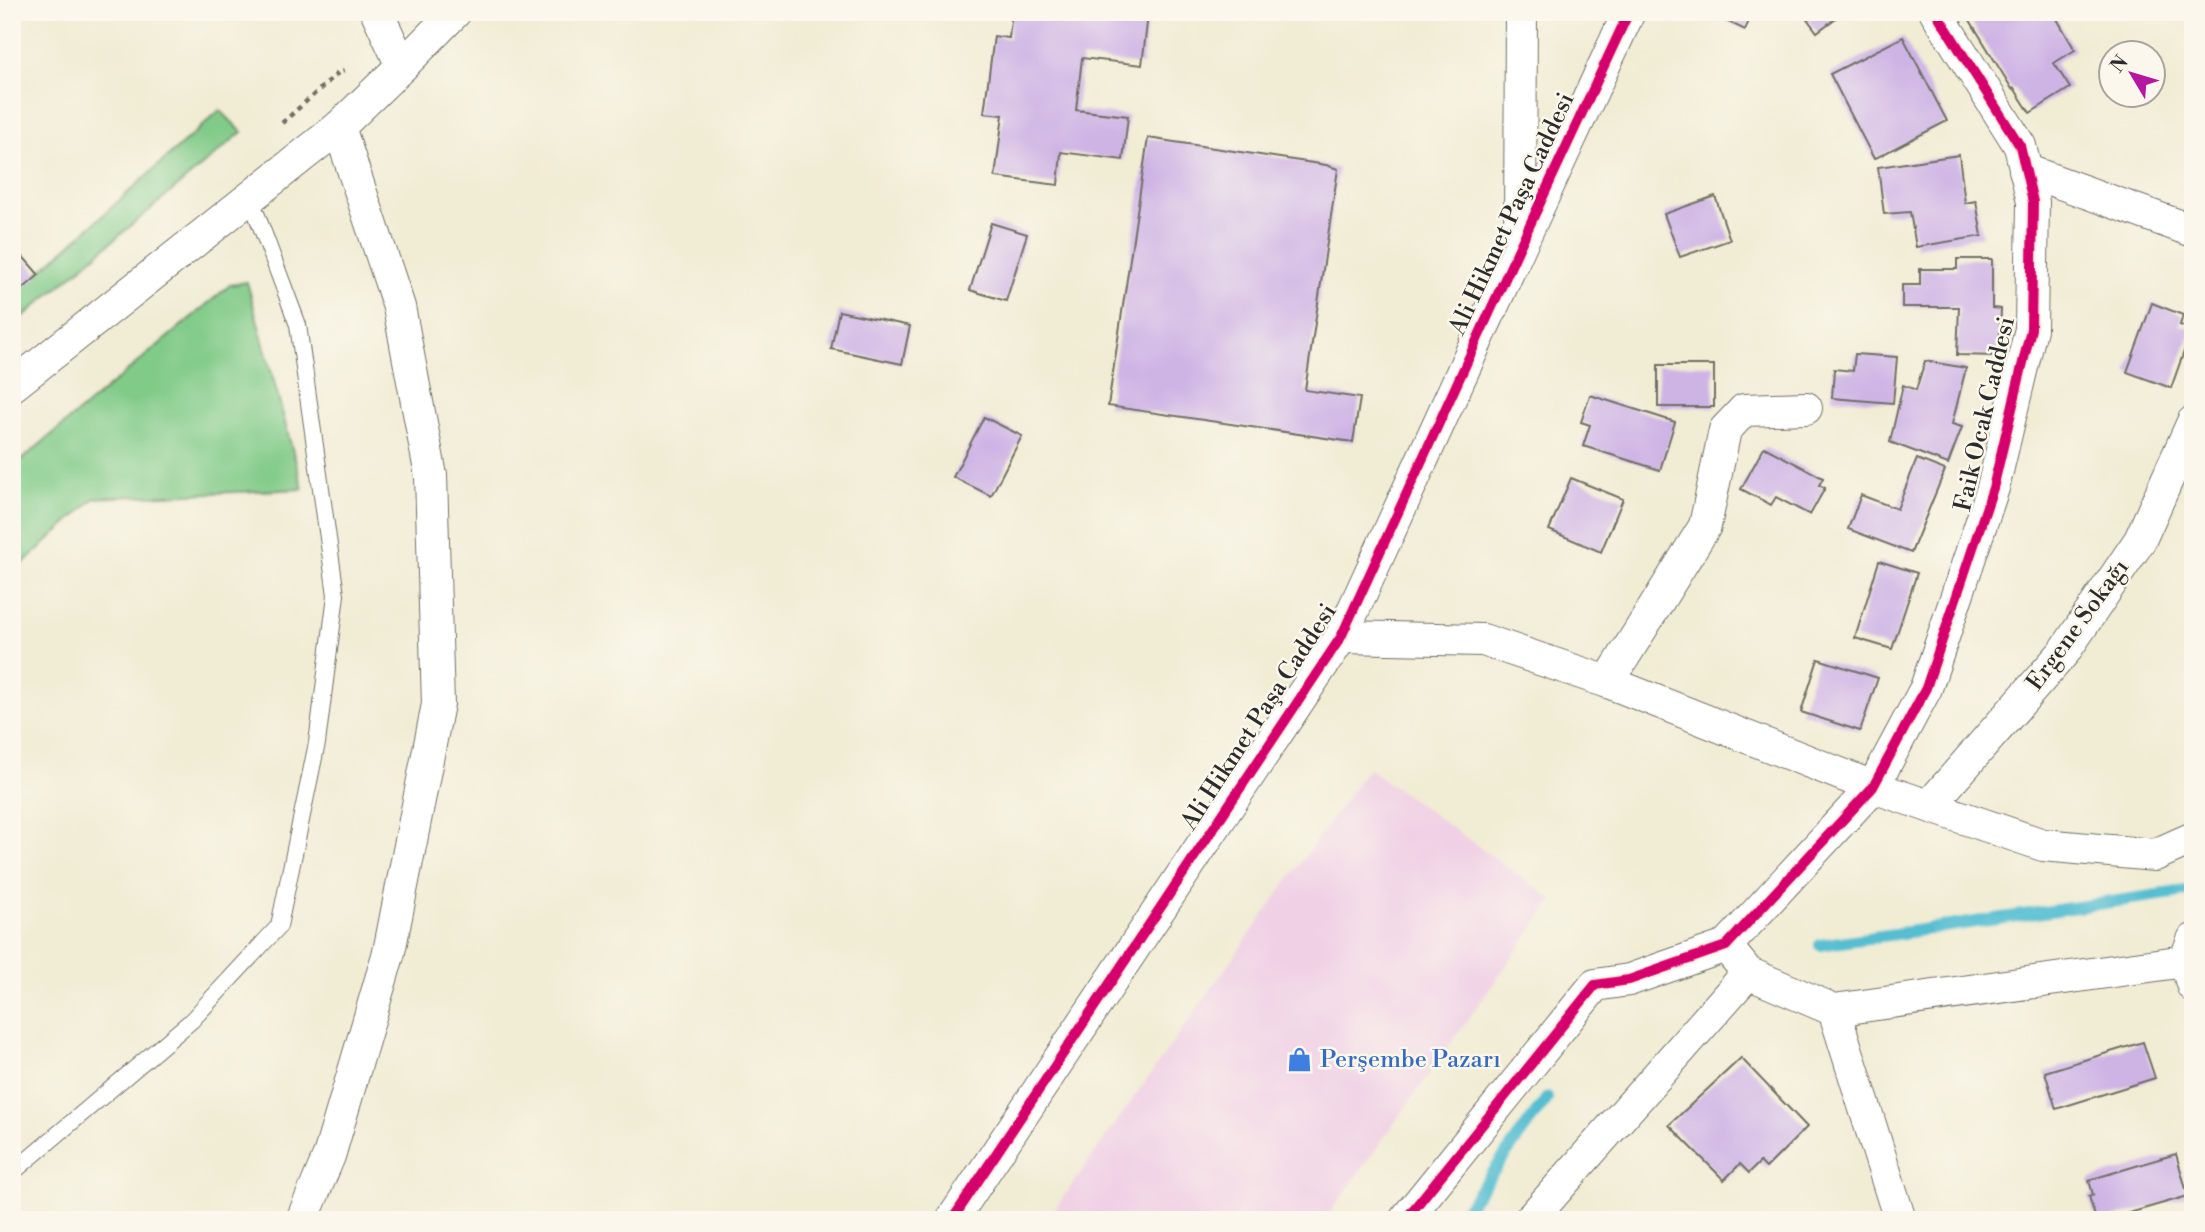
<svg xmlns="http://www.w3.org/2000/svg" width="2205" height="1232" viewBox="0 0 2205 1232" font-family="'Libre Bodoni',serif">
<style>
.built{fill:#f0d0e5}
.green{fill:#81cb88;stroke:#567b5a;stroke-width:2}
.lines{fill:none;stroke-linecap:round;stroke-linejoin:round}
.stream{stroke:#55bed1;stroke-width:12}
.building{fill:#ceb3e5}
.service-casing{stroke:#706f66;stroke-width:18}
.minor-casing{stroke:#706f66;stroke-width:34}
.path{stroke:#706f66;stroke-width:4.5;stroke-dasharray:5 5;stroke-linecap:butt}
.service{stroke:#fff;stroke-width:16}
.minor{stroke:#fff;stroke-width:32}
.cycleway-casing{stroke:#fbf7ec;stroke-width:15}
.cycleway{stroke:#d6006c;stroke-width:10}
.labels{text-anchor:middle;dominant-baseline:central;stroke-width:5;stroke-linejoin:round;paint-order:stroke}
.street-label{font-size:24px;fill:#2b2b2b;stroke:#fbf7ec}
.shop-label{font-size:24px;fill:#366cbe;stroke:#fbf7ec;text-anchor:start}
</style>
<rect width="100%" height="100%" fill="#fbf7ec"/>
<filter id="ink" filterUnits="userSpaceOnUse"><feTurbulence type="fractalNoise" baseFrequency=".0143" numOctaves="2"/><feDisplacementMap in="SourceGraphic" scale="14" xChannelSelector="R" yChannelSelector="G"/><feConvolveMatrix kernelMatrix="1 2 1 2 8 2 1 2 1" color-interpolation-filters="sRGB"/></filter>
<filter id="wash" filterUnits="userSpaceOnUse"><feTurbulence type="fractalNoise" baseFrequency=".00686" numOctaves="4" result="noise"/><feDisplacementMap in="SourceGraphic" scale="28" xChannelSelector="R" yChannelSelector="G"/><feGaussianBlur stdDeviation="1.57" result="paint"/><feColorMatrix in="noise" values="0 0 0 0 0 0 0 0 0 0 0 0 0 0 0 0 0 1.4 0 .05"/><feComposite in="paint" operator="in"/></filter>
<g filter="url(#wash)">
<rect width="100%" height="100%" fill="#f1ecd4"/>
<polygon class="built" points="1368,768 1553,900 1325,1220 1047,1220"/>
<g class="green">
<polygon points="220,110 242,132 12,326 12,297"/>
<polygon points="247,282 303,489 95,498 12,573 12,468 230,285"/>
</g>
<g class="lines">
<g class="stream">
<polyline points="1820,945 2186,891"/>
<polyline points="1458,1220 1547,1098"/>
</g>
</g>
<g id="blocks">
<g class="building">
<polygon points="1012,12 1126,12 1148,15 1142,65 1082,58 1076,110 1128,116 1123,160 1061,152 1058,185 995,177 1003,115 984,113 994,36 1009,38"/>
<polygon points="1708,12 1753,12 1745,30"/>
<polygon points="1802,12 1844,12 1817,32"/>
<polygon points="1965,12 2053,12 2075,50 2054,63 2070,88 2030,113 2014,88 2012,89"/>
<polygon points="1903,37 1947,121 1874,159 1830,74"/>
<polygon points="1148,138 1326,165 1338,169 1305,390 1360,398 1353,442 1108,406"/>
<polygon points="1959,155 1965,203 1976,201 1982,236 1916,247 1910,212 1884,214 1878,167"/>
<polygon points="1715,196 1730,240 1680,257 1664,214"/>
<polygon points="991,223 1027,234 1006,301 970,290"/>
<polygon points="12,244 39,275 12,298"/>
<polygon points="1957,259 1992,259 1992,308 2001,309 1999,356 1957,355 1959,307 1902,307 1902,285 1920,285 1920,269 1957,269"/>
<polygon points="2152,303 2183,315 2180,325 2192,329 2171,388 2127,372"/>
<polygon points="839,311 910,326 902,364 831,349"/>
<polygon points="1855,354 1897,357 1893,403 1832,398 1834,369 1853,371"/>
<polygon points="1925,361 1966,368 1952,424 1962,427 1948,464 1890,442 1903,385 1916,390"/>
<rect x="1658" y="365" width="56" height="42"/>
<polygon points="1590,395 1675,422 1660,470 1583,446 1590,425 1581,422"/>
<polygon points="984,417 1022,436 991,496 953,477"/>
<polygon points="1764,447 1823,478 1819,485 1825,488 1810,515 1776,497 1771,505 1741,489"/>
<polygon points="1917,459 1945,470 1911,553 1848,529 1861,495 1897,509"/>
<polygon points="1571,478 1623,499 1601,552 1549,530"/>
<polygon points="1879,561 1917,573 1892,649 1855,638"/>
<polygon points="1818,659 1878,678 1860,731 1801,712"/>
<polygon points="2143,1042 2155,1078 2056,1109 2045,1072"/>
<polygon points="1741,1058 1807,1127 1766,1168 1760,1162 1749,1173 1740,1164 1724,1180 1669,1125"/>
<polygon points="2176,1154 2188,1196 2105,1220 2096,1220 2089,1196 2093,1195 2089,1180"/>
</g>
</g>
</g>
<g filter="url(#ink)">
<use href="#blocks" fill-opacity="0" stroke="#706f66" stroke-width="2"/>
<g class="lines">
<defs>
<polyline id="service" points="12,1173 191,1021 279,926 317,743 336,595 298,325 250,197"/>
<g id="minor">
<polyline points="377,12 402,66"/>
<polyline points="2025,170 2193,231"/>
<polyline points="1520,234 1521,12"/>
<polyline points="12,386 339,127 402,66 455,12"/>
<polyline points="1341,637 1483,640 1608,682 1873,787 2043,845 2155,855 2193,838"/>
<polyline points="1608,682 1705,526 1725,430 1744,410 1806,408"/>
<polyline points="1929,806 2064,652 2140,540 2193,422"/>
<polyline points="2193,940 2185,961 2193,986"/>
<polyline points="1726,946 1748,973 1834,1010 2185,961"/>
<polyline points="1834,1010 1900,1220"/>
<polyline points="302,1220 329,1156 389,952 438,704 431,476 399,307 339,127"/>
<polyline points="952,1220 1341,637 1520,246 1629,12"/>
<polyline points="1405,1220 1595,985 1629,980 1726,946 1873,787 1926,688 1993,488 2031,329 2033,202 2020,146 1936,12"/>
<polyline points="1530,1220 1748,973"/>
</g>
</defs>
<use href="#service" class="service-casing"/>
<use href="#minor" class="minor-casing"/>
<polyline class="path" points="282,123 339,72 344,71"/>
<use href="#service" class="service"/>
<use href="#minor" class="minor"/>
<defs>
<g id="cycleway">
<polyline points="952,1220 1341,637 1520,246 1629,12"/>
<polyline points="1405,1220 1595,985 1629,980 1726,946 1873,787 1926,688 1993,488 2031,329 2033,202 2020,146 1936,12"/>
</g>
</defs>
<use href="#cycleway" class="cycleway-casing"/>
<use href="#cycleway" class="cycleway"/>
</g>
</g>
<defs>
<symbol id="shop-bare" viewBox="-9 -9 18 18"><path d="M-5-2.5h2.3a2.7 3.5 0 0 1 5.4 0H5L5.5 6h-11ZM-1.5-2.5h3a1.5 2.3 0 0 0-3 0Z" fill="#3f7fe0" stroke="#fbf7ec" stroke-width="2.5" paint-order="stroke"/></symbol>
</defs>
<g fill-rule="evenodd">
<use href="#shop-bare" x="1282" y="1042" width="35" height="35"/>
</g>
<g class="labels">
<g class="street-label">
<text transform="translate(1512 214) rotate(-65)">Ali Hikmet Paşa Caddesi</text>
<text transform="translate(1985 414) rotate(-77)">Faik Ocak Caddesi</text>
<text transform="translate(2078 625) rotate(-54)">Ergene Sokağı</text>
<text transform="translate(1259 717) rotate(-57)">Ali Hikmet Paşa Caddesi</text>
</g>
<g class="shop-label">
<text x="1320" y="1060">Perşembe Pazarı</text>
</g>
</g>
<rect width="2205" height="1232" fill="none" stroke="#fbf7ec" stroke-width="42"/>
<g transform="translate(2132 74) rotate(308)"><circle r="33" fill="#fbf7ec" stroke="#a8a59f" stroke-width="2"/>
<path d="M0-5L12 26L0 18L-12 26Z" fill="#b5179e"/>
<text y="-10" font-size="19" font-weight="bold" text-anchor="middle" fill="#2b2b2b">N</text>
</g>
</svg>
